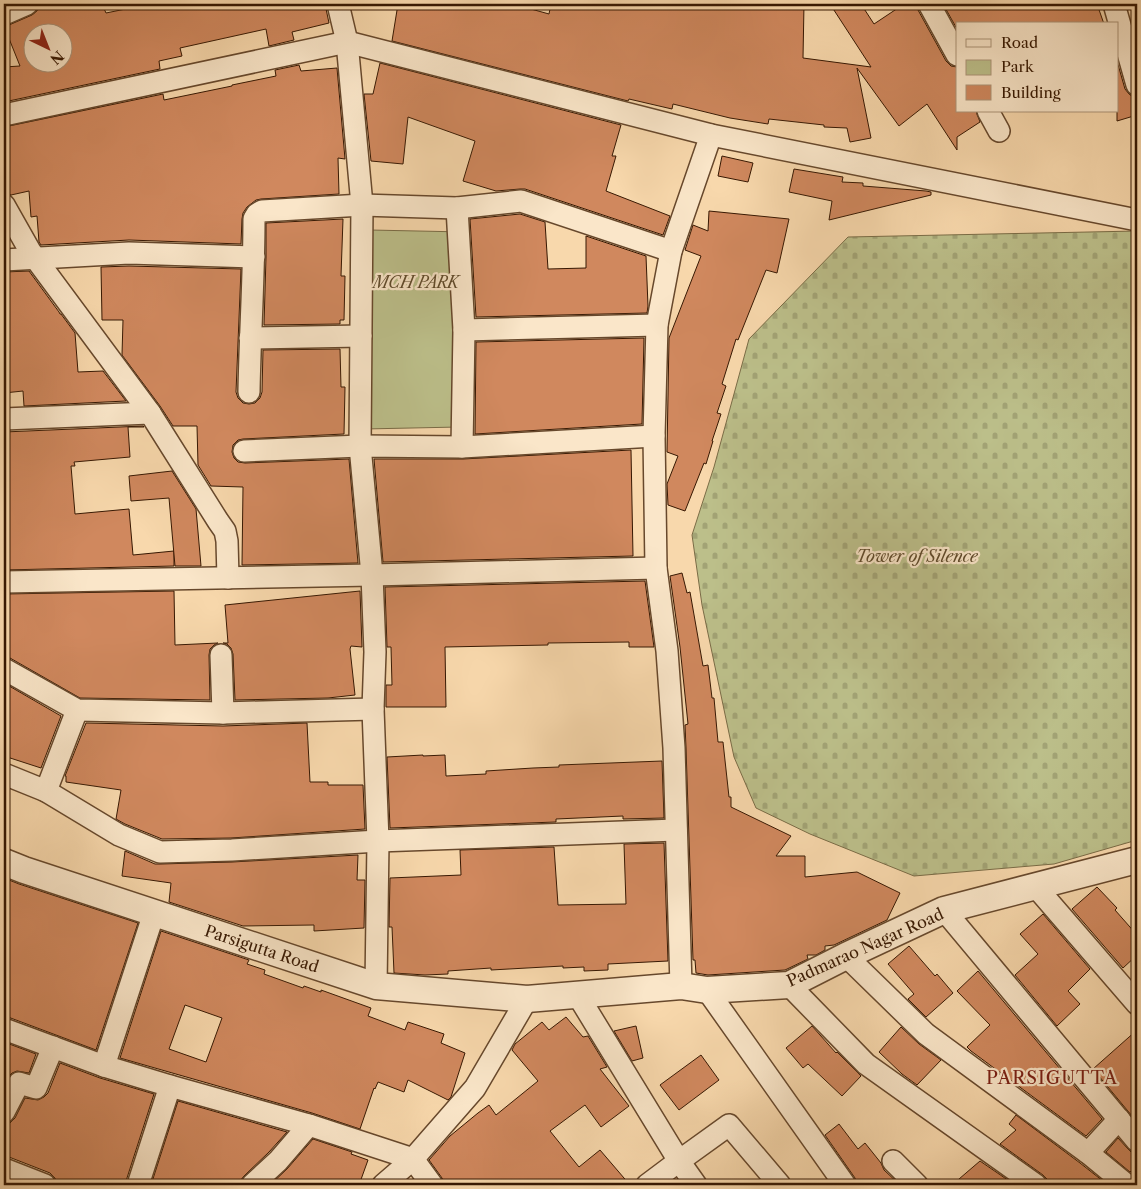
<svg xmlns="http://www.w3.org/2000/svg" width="1141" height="1189" viewBox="0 0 1141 1189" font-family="'Libre Caslon Text',serif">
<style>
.cemetery{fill:url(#cemetery-stones);stroke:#7a6c46}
.green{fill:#bcbf8a;stroke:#7a6c46}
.building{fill:#d0885e;stroke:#371802;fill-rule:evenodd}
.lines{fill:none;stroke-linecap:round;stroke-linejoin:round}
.minor-casing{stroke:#67482c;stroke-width:24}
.tertiary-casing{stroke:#67482c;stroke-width:29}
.minor{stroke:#fae6c9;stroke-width:21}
.tertiary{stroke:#fae6c9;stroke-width:26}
.labels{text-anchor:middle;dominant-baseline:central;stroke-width:4.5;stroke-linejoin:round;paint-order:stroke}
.park-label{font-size:16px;font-style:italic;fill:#5f4a2b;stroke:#fae6c9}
.street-label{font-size:16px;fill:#371802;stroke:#fae6c9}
.neighbourhood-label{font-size:18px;letter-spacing:1px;fill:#7a1f14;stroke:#fae6c9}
</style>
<defs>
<pattern id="cemetery-stones" width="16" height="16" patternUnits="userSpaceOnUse" patternTransform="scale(1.25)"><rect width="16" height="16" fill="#bcbf8a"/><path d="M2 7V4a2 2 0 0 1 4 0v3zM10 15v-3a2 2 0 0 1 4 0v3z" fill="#a2a375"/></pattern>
</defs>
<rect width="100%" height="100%" fill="#f8d8ac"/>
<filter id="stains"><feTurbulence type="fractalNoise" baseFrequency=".004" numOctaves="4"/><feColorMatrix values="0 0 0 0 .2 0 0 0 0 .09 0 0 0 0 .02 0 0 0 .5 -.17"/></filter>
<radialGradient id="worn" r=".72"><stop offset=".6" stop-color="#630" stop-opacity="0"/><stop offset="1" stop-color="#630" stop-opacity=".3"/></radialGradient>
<polygon class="cemetery" points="1137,231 1137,840 1054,864 914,876 810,834 756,808 734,757 702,605 692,535 714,467 749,339 848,237"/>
<polygon class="green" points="370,230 465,232 459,427 364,429"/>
<g class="building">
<path d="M 39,4 L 102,4 L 106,13 L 150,4 L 325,4 L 329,23 L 292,32 L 294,40 L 269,46 L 266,29 L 180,48 L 182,56 L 159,61 L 160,69 L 4,102 L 4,67 L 20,66 L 4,26 L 9,25 L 32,15 L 37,11 ZM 32,32 L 62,32 L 62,62 L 32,62 Z"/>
<polygon points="398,4 513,4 549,14 551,4 804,4 803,58 871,67 830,4 861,4 874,24 904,4 917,4 918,10 946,61 951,66 957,67 957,111 976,111 980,122 957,137 957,150 927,104 899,126 857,68 871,138 850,142 847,128 824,127 824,125 769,119 768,124 730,118 673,104 672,109 629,99 628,101 392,41"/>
<polygon points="943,4 1097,4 1104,24 957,24 957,29"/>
<polygon points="1117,61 1125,89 1129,94 1133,97 1137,97 1137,115 1117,121"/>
<polygon points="380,63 621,125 612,156 616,156 606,191 670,216 663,235 525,189 520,189 496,191 463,181 475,141 408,117 403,164 371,161 364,94 373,94"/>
<polygon points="299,65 301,71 337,68 345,159 338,158 339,194 261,199 256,200 247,207 243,213 242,219 241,244 129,240 41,245 39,242 37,216 31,217 29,191 11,195 9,194 4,168 4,127 163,94 164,100 232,86 232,85 276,76 275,70"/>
<polygon points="722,156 753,163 748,182 718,176"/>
<polygon points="794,169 843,177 842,182 863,183 863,186 926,191 931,192 931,195 829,220 832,201 789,192"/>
<polygon points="709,211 789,219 777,273 766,270 738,340 736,339 722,384 726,386 717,413 721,414 712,441 713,441 706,464 704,463 685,511 668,505 667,484 678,456 667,452 669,338 701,256 685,250 693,225 708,231"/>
<polygon points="520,214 545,222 548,269 586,268 586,236 646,256 648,306 647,313 476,317 470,219"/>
<polygon points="343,219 341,276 345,276 344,320 340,320 340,324 264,325 266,257 266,223"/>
<polygon points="129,266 241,269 236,392 238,398 243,403 249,404 255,403 260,398 262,392 263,350 340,349 341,387 345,387 344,434 243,439 238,440 233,445 232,452 234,458 238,462 245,463 349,459 358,563 242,565 243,487 211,486 198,465 197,426 173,426 160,406 122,355 123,320 102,320 101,267"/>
<polygon points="29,271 59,312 60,314 61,314 75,333 78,372 103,371 126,401 24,406 23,391 4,393 4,272"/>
<polygon points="644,338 642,424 475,434 476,342"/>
<polygon points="143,426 144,427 128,427 130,457 74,462 75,466 71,466 75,514 129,509 133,555 174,551 174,566 4,570 4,432"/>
<polygon points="631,450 633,556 383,562 374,459 463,459"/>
<polygon points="172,471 196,509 201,566 175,566 169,498 131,501 129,476"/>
<polygon points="682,573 687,593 690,592 703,666 708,665 712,698 714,698 718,742 723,742 729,797 731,797 731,807 791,836 776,856 805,856 805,877 857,872 900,893 887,920 834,945 825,946 825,950 816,955 807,955 808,959 785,970 708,975 696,973 695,960 693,960 686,748 685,725 688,724 680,647 670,576"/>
<polygon points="645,581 654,647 629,647 629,642 548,643 548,645 445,647 446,707 386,707 386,685 392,685 391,647 387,647 385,587"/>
<polygon points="174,591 175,645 218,643 214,645 210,649 209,655 210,700 80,698 10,658 4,657 4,594"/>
<polygon points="360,591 362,647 351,646 350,649 355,695 328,698 235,700 233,654 231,648 227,644 223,643 228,643 225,605"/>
<polygon points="4,683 61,716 41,768 4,756"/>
<polygon points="86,723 223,726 307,723 310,782 328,782 328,785 363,785 365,829 231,838 162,839 125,824 116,819 121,790 66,782 66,776 65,776"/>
<polygon points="423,755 423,756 445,755 446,776 486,774 486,771 533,768 559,767 559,765 662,761 664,818 623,819 623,816 556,819 556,822 390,828 387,757"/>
<polygon points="664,843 668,961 608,964 608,970 584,971 584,967 563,968 563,966 491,970 491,968 448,971 448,974 425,975 394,973 392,927 389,927 390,878 461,875 460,850 554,847 558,905 626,904 624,844"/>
<polygon points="125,851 155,864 160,864 232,862 358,855 357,880 365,880 364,928 314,931 314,925 243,926 169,902 171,883 122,876"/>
<polygon points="4,878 19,884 138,923 96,1050 8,1017 4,1017"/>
<polygon points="1097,887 1117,908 1115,910 1137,935 1137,955 1123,968 1072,909"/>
<polygon points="1043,914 1090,969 1068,991 1080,1004 1057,1026 1015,975 1038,954 1020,934"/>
<path d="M 161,931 L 249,960 L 247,964 L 265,970 L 264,974 L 303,988 L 304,986 L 321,992 L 321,990 L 371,1008 L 368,1016 L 405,1030 L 408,1022 L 444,1034 L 441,1043 L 465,1053 L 451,1097 L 448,1100 L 408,1080 L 404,1092 L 378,1082 L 375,1089 L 374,1088 L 360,1129 L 312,1113 L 120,1058 ZM 185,1005 L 222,1018 L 206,1062 L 169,1049 Z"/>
<polygon points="909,946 935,976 937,974 953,993 926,1017 908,999 914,994 888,964"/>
<polygon points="978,971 1102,1119 1086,1136 971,1051 967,1047 990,1025 957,991"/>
<polygon points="566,1017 583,1037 588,1036 607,1067 600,1069 629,1106 601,1127 585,1105 550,1131 579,1167 600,1150 630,1185 444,1185 442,1178 429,1160 450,1136 478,1113 489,1105 496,1115 538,1081 512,1050 515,1044 542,1022 549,1030"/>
<polygon points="636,1026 643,1058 632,1061 614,1031"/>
<polygon points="812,1026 836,1053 837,1052 861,1076 842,1096 808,1064 803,1068 786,1048"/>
<polygon points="901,1027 919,1044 941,1060 917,1085 902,1074 879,1052"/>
<polygon points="1137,1030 1137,1122 1093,1069"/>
<polygon points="4,1042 36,1054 29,1073 17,1071 12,1073 8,1077 4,1085"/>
<polygon points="701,1055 719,1080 679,1110 660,1085"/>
<polygon points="60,1063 100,1078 154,1094 126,1181 126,1185 57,1185 55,1178 50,1173 9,1157 4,1157 4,1124 10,1123 15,1118 25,1098 38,1100 44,1097 48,1093"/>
<polygon points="178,1101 287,1132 269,1152 244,1176 240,1181 240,1185 151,1185"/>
<polygon points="1016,1115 1080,1163 1108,1185 1048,1185 1047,1179 1043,1175 1000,1144 1016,1130 1009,1124"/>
<polygon points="839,1124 858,1149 865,1143 881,1163 884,1170 900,1185 857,1185 855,1178 825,1135"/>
<polygon points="1118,1138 1128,1149 1132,1153 1137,1153 1137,1165 1130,1172 1106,1152"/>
<polygon points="313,1139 352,1152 351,1154 368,1160 359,1185 270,1185 287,1169"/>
<polygon points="980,1161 1015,1185 952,1185"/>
</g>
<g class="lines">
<defs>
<g id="minor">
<polyline points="338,4 347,42 362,205 360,446 372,575 375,652 373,709 378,841 376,986"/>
<polyline points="929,4 957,55"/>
<polyline points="1114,4 1137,85"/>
<polyline points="4,14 27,4"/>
<polyline points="988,111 999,131"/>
<polyline points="4,115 347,42 711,135 1137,220"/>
<polyline points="4,205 30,251 150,413 218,521 225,531 227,541 228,578"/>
<polyline points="457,208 464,330 462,447"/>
<polyline points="4,260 129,253 254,257"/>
<polyline points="464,330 657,325"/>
<polyline points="250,338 361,336"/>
<path d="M 249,392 C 250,334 254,277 254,219 L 257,214 L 262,211 L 362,205 L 457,208 L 521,201 L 671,251"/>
<polyline points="4,419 150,413"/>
<polyline points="244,451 360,446 462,447 654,436"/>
<polyline points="4,582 372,575 656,568"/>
<polyline points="221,655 223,713"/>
<polyline points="4,669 77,710 223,713 373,709"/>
<polyline points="4,774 46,791 119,835 160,852 232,850 378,841 676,830"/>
<polyline points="46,791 77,710"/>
<polyline points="1036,887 1137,1004"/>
<polyline points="944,910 1137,1141"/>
<polyline points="846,956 926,1034 1088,1153 1127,1185"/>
<polyline points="789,985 866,1064 1036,1185"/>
<polyline points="681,986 674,748 667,651 656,568 654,436 657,325 671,251 711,135"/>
<polyline points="707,990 845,1185"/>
<polyline points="577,994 679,1161 696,1185"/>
<polyline points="4,1029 104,1066 170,1086 309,1125 413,1159 432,1185"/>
<polyline points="104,1066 154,913"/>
<polyline points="4,1112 19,1083 36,1088 53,1047"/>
<polyline points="1088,1153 1119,1119"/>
<polyline points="893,1161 917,1185"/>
<polyline points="4,1169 45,1185"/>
<polyline points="138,1185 170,1086"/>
<polyline points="252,1185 278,1161 309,1125"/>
<polyline points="383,1185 413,1159 475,1088 527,999"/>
<polyline points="647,1185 679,1161 729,1125 780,1185"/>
</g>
<g id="tertiary">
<path id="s1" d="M 4,862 L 24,870 L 376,986 L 527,999 L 681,986 L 707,990 L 789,985 L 846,956 L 944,910 L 1137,860"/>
</g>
</defs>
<use href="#minor" class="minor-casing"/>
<use href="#tertiary" class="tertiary-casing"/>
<use href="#minor" class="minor"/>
<use href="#tertiary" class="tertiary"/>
</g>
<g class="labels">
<g class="park-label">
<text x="416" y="282">MCH PARK</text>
<text x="917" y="556">Tower of Silence</text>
</g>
<g class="street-label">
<text transform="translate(865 947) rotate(-24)">Padmarao Nagar Road</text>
<text stroke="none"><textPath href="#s1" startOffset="272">Parsigutta Road</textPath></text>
</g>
<g class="neighbourhood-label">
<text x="1052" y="1078">PARSIGUTTA</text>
</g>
</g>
<rect width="1141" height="1189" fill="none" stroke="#f8d8ac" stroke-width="20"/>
<rect x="5" y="5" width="1131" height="1179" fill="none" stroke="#371802" stroke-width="2.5"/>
<rect x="10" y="10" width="1121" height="1169" fill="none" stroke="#371802"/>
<rect x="956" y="22" width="162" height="90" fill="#fae6c9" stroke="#ac9479"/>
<rect x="966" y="39" width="25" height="8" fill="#fae6c9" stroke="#ac9479"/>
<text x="1001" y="48" font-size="15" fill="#371802">Road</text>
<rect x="966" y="60" width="25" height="15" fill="#bcbf8a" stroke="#ac9479"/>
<text x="1001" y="72" font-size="15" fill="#371802">Park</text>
<rect x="966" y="85" width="25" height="15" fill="#d0885e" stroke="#ac9479"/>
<text x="1001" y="98" font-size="15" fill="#371802">Building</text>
<g transform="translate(48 48) rotate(137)"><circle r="24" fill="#fae6c9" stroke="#ac9479"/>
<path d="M0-4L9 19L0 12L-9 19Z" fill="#8f2418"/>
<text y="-8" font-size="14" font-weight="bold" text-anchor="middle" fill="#371802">N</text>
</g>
<rect width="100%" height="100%" filter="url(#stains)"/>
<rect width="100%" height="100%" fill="url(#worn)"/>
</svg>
